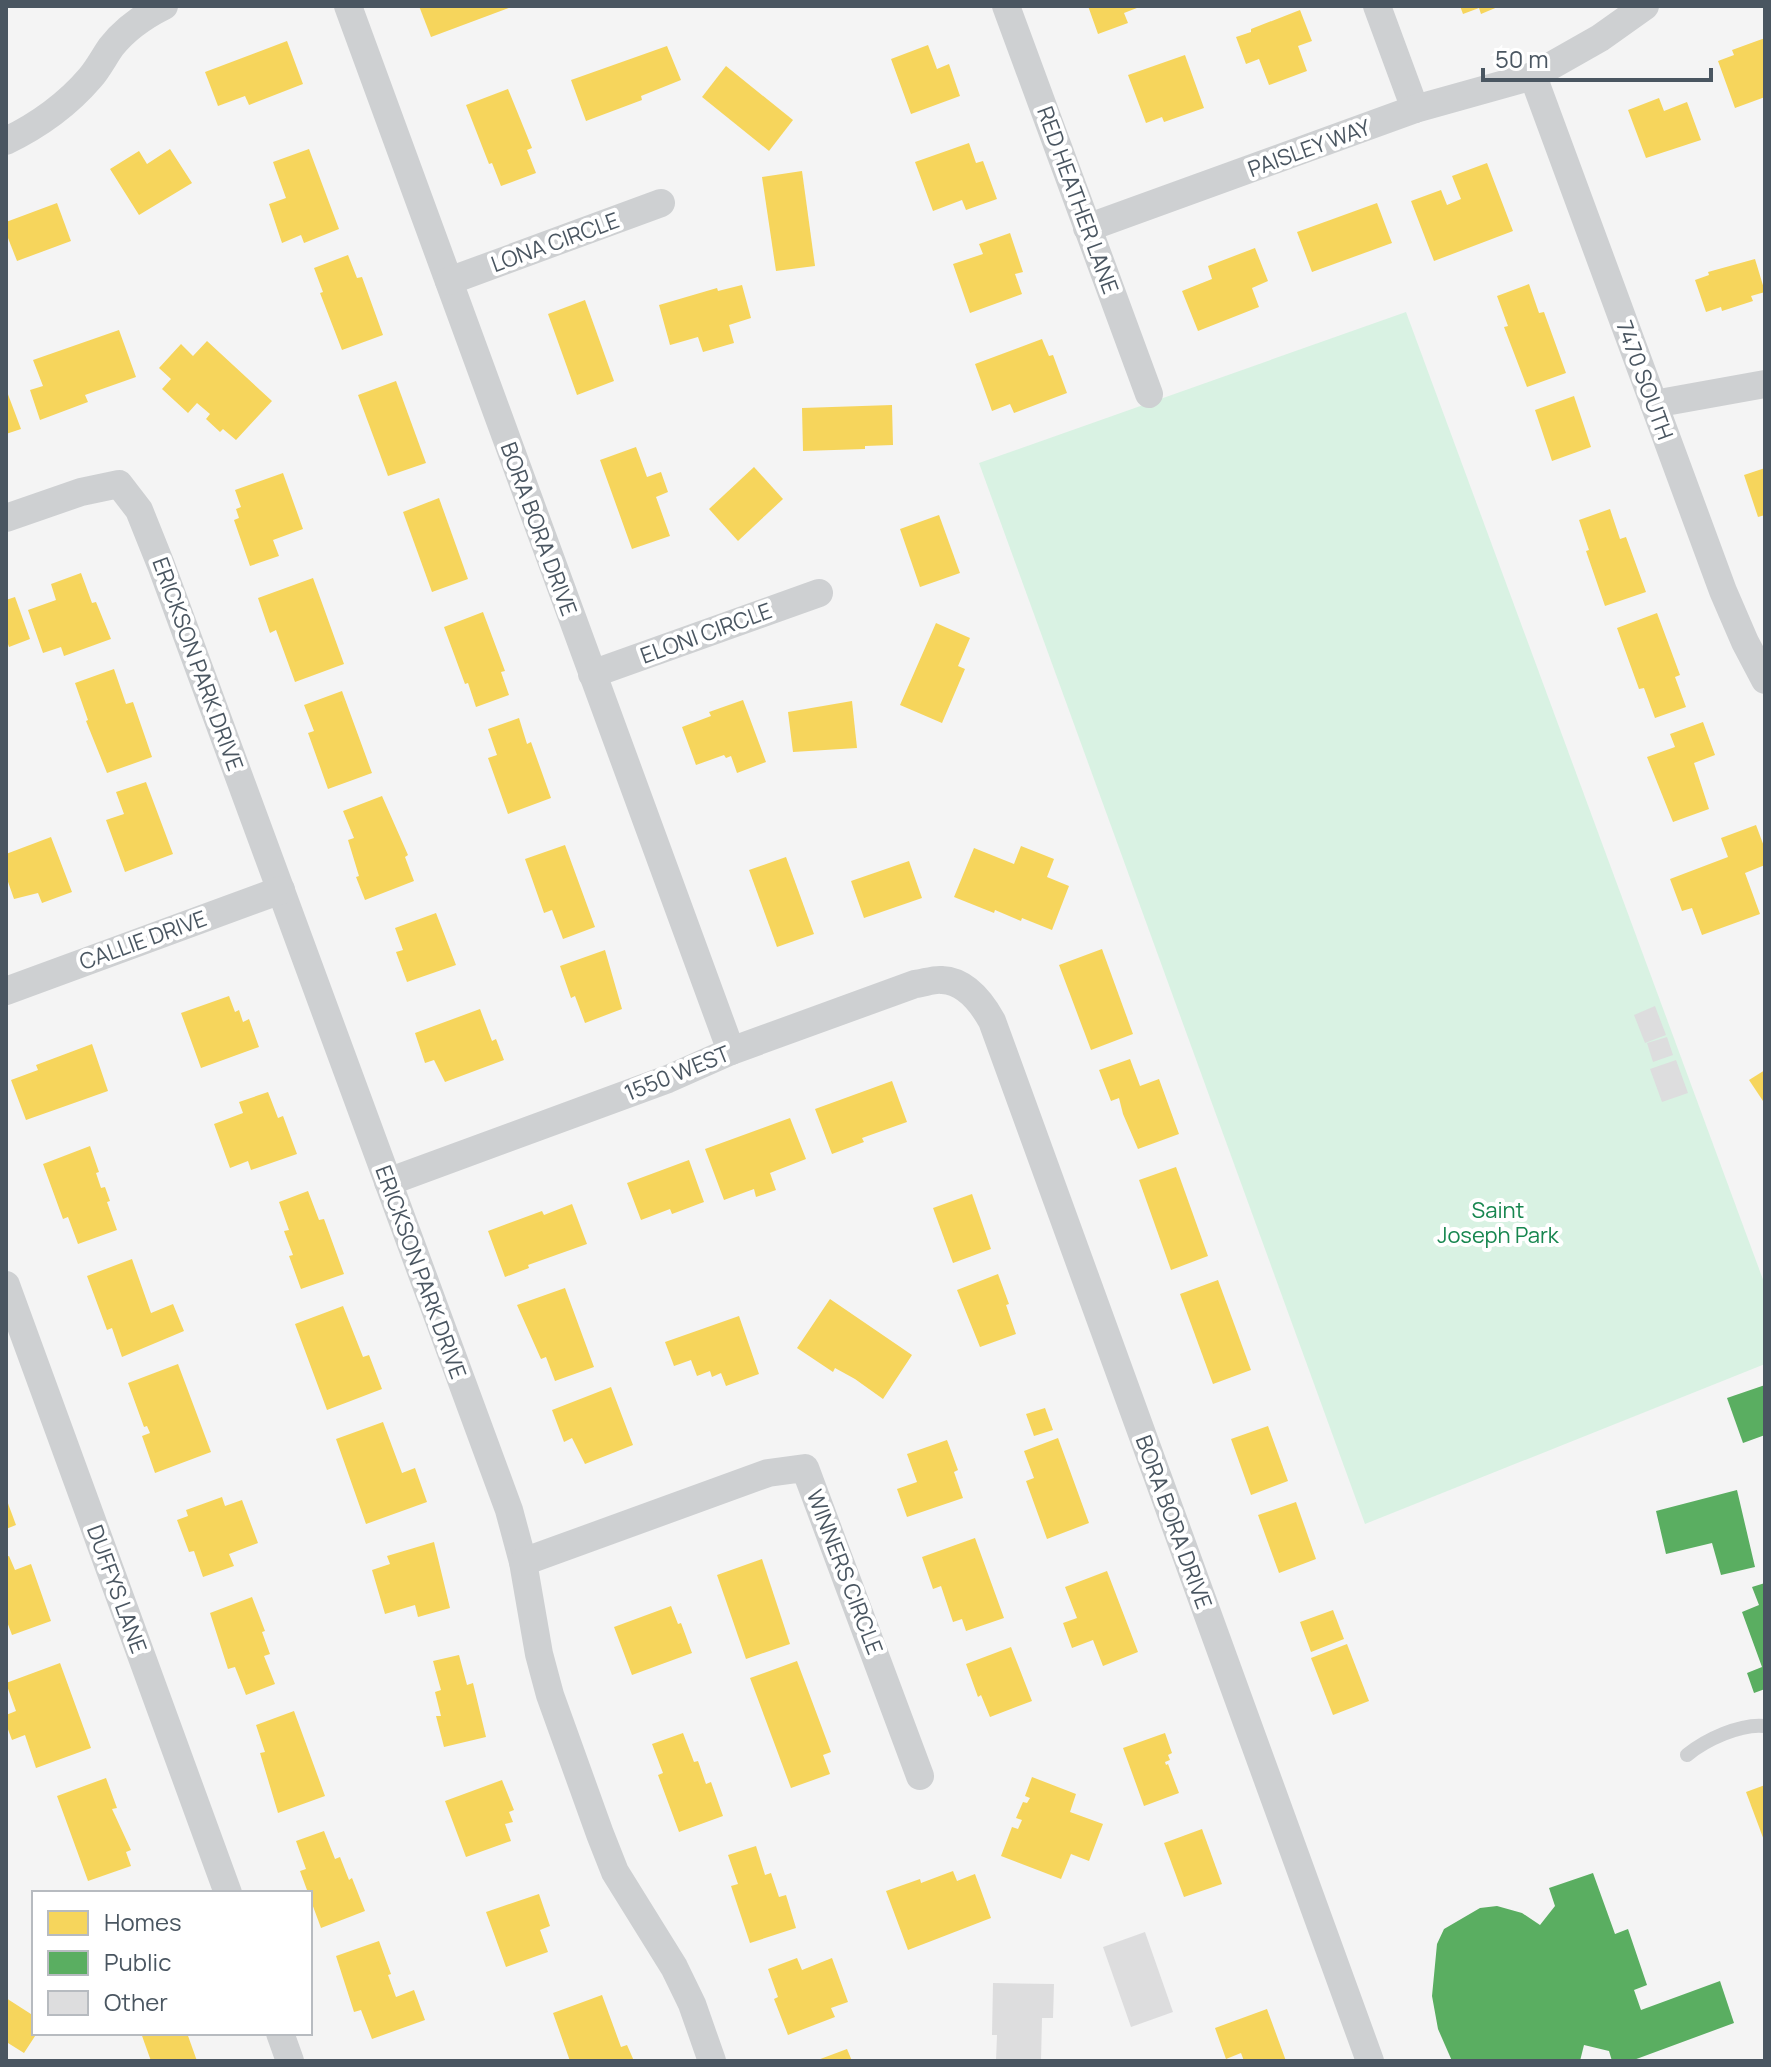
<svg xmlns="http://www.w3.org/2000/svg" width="1771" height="2067" viewBox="0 0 1771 2067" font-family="Manrope,sans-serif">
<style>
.green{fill:#d9f2e3}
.homes{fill:#f6d55c}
.public{fill:#5aae61}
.building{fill:#ddddde}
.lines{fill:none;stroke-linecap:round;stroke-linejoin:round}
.lane{stroke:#ced0d2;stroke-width:14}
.street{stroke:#ced0d2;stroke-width:28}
.labels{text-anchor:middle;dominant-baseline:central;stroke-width:8;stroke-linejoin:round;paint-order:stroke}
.street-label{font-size:22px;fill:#4a5661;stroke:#fff}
.park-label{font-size:22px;fill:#17864f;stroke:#fff}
</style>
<rect width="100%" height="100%" fill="#f4f4f4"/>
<polygon class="green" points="1406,312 1765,1285 1765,1364 1365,1524 979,463"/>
<g class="homes">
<polygon points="419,6 514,6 431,37"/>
<polygon points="1088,6 1142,6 1124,13 1128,23 1098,34"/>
<polygon points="1460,6 1500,6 1481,14 1479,8 1463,14"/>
<polygon points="1300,10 1312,41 1298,46 1307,71 1269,85 1259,59 1246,64 1236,37 1251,32 1251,29"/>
<polygon points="1765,38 1765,97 1735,108 1718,61 1734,55 1732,50"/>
<polygon points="287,41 303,84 249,105 245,96 218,106 205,72"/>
<polygon points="928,45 937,69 949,64 960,96 911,114 891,59"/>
<polygon points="667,46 681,80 641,96 642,100 586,121 571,80"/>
<polygon points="1185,55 1204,108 1164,122 1162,117 1146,123 1128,75"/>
<polygon points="726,66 793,120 769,151 702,97"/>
<polygon points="508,89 532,148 527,150 536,173 501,186 492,163 489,164 466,105"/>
<polygon points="1659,98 1664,111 1687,102 1701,140 1646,158 1628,110"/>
<polygon points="969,143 976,163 983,161 997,199 966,210 962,200 933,211 915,162"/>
<polygon points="170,149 192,183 139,215 110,169 139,151 147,164"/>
<polygon points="309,149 339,229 304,243 301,235 282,243 269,204 286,198 273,162"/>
<polygon points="1487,163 1513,231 1434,261 1411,201 1441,190 1447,205 1461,199 1452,176"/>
<polygon points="802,171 815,266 776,271 762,177"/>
<polygon points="57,203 71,241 17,261 6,233 6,222"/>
<polygon points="1377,203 1392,243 1312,272 1297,232"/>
<polygon points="1010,233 1023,272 1015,274 1022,294 970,313 953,264 983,254 979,244"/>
<polygon points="1255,248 1268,281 1252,288 1259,307 1198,331 1182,291 1212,279 1208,266"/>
<polygon points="348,255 357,278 362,277 383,335 342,350 320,293 323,292 314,268"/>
<polygon points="1755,259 1765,292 1751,296 1753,301 1722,311 1721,307 1706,312 1695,280 1709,275 1708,272"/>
<polygon points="1529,284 1539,313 1544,312 1566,373 1527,387 1504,327 1508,326 1497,296"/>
<polygon points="742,285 751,318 729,325 734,343 703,352 698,337 670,345 659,305 717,288 718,291"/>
<polygon points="585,300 614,381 577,395 548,314"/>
<polygon points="119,330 136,377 85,395 88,402 40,420 30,390 43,386 33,360"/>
<polygon points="1042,339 1049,356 1053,355 1067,393 1014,413 1010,404 992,411 975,364"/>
<polygon points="207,341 272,401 236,440 223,429 220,432 206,419 210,414 197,403 188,413 162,389 171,379 159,368 181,344 193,356"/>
<polygon points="396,381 426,463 388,476 358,395"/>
<polygon points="6,389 21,429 6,434"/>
<polygon points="1574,396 1591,447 1552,461 1535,410"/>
<polygon points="892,405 893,445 865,446 865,449 803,451 802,408"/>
<polygon points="636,447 647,477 661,472 668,492 656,497 670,536 632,549 600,460"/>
<polygon points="754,467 783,499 738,541 709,509"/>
<polygon points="1765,468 1765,515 1758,517 1744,475"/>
<polygon points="283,473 303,529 273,540 279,556 250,566 234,520 239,518 236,509 241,507 235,490"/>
<polygon points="439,498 468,579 432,592 403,512"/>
<polygon points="1610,509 1620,539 1626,537 1646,592 1605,606 1586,551 1589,550 1579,520"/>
<polygon points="939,515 960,573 920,587 900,529"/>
<polygon points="81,573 92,603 96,602 111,639 64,656 61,647 43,653 28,610 56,600 51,584"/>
<polygon points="313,578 344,664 295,682 276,630 270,633 258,598"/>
<polygon points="15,597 30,639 9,647 6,638 6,600"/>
<polygon points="483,612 505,671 501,672 509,695 476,707 468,683 465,684 444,627"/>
<polygon points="1657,613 1680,675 1675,677 1686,707 1655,718 1644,688 1639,689 1617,628"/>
<polygon points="936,623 970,638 958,666 965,669 942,723 900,705"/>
<polygon points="114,669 126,704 133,702 152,757 107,773 86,721 88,720 75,683"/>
<polygon points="342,691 372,773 328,789 308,733 314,731 304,705"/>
<polygon points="743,700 766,762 737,773 731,756 726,758 724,755 696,765 682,727 711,716 709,712"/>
<polygon points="852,701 857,748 793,752 788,712"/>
<polygon points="519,718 527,744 531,742 551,798 508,814 488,758 497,755 488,729"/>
<polygon points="1703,722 1715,755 1694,763 1709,809 1673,822 1647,757 1675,747 1670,734"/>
<polygon points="146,782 173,854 125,872 106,820 124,814 116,792"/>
<polygon points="382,796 408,855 405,857 414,881 365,900 356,877 359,876 348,840 354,838 343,811"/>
<polygon points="1756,825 1765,849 1765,865 1745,873 1760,914 1702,935 1692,908 1682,911 1670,879 1728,857 1721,838"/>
<polygon points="51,837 72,892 42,903 38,893 14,899 6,876 6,854"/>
<polygon points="565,845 595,927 563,939 552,910 544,913 525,859"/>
<polygon points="1021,846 1054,859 1047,877 1069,886 1052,930 1022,918 1021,921 995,910 994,913 954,897 974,848 1014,864"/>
<polygon points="786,857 814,934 777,947 749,870"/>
<polygon points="909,861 922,898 864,918 851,881"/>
<polygon points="436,913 456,965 407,982 396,952 403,950 395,928"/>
<polygon points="1102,949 1133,1034 1091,1050 1059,965"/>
<polygon points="605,950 622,1009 585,1023 575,996 571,998 560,966"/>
<polygon points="229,996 235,1012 239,1010 243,1022 249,1019 259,1047 201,1068 181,1013"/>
<polygon points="480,1009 492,1041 496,1039 504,1060 445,1082 434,1060 425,1063 415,1033"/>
<polygon points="92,1044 108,1091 26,1120 11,1080 38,1070 36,1065"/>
<polygon points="1130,1059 1140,1086 1159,1079 1179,1134 1138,1149 1123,1114 1119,1098 1111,1101 1099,1070"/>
<polygon points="1765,1070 1765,1104 1749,1080"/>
<polygon points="892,1081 907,1122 862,1138 864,1142 832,1154 815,1109"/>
<polygon points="268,1092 278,1118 283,1116 297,1154 251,1170 248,1161 230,1168 214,1124 243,1113 239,1102"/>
<polygon points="790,1118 806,1159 770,1173 776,1190 756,1197 754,1189 724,1200 705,1149"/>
<polygon points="90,1146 99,1172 96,1173 101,1188 105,1187 110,1201 107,1202 117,1230 78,1244 68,1217 63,1219 43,1164"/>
<polygon points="689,1160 704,1202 672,1214 670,1209 641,1220 627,1183"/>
<polygon points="1176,1167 1208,1256 1171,1270 1139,1180"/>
<polygon points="308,1191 319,1220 324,1219 344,1274 301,1289 289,1256 293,1255 284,1231 289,1230 279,1202"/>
<polygon points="972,1194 991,1249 953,1263 933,1208"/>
<polygon points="572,1204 587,1244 528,1265 529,1268 505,1277 488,1231 542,1211 544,1215"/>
<polygon points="132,1259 151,1313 173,1304 184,1331 122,1357 112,1328 107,1330 87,1276"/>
<polygon points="998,1274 1009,1304 1006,1305 1016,1334 980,1347 957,1290"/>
<polygon points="1218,1280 1251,1370 1213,1384 1180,1294"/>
<polygon points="565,1288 594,1367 555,1381 546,1357 541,1359 517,1305"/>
<polygon points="830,1299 912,1355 883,1399 855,1379 835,1368 833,1372 797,1348"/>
<polygon points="343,1306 363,1357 369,1355 382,1389 327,1410 295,1324"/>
<polygon points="739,1316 759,1374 726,1386 721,1373 712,1377 710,1371 697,1376 691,1360 674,1366 665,1342"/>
<polygon points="178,1364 211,1452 155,1473 142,1436 150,1433 147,1426 144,1427 128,1383"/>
<polygon points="611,1387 633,1445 585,1464 572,1438 564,1442 552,1410"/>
<polygon points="1045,1408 1053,1430 1034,1436 1026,1414"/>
<polygon points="383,1422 402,1473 415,1468 427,1502 366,1524 336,1439"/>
<polygon points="1268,1426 1288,1481 1251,1495 1231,1439"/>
<polygon points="1058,1438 1089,1523 1047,1539 1026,1481 1034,1478 1024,1451"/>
<polygon points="947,1440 958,1470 954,1472 963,1498 907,1517 897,1489 917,1482 907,1454"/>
<polygon points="222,1497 225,1506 242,1500 258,1543 229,1554 234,1566 203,1577 194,1551 189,1552 177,1520 188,1516 186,1510"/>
<polygon points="6,1498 16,1525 6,1529"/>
<polygon points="1296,1502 1316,1559 1279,1573 1258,1515"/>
<polygon points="975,1538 1004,1618 966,1631 962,1619 953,1622 941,1586 933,1589 922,1557"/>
<polygon points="434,1542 450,1608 418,1617 415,1605 385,1614 372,1570 390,1564 387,1556"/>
<polygon points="9,1556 15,1570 31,1564 51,1621 12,1635 6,1619 6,1557"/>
<polygon points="762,1559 790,1644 746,1659 717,1575"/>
<polygon points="1107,1571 1138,1652 1103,1666 1093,1640 1072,1648 1063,1623 1077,1618 1065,1587"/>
<polygon points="252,1597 265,1631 262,1632 270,1654 264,1656 275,1684 246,1695 235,1667 228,1669 210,1613"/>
<polygon points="671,1606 678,1624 681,1623 692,1653 632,1675 614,1627"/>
<polygon points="1333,1610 1344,1639 1311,1652 1300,1622"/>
<polygon points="1347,1644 1369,1701 1333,1715 1311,1658"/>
<polygon points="1011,1647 1032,1701 990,1717 981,1695 978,1697 966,1664"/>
<polygon points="459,1655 467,1685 473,1683 486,1737 444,1747 436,1716 441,1716 435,1692 441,1690 433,1661"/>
<polygon points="797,1661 831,1752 823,1755 830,1774 791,1788 750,1678"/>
<polygon points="60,1663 91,1748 36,1768 25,1735 12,1740 6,1724 6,1715 16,1711 6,1683"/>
<polygon points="294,1711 325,1796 278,1813 260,1753 265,1752 256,1725"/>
<polygon points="683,1733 694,1762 698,1761 706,1784 711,1782 723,1816 679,1832 658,1775 663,1773 652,1744"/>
<polygon points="1165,1733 1172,1753 1168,1755 1170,1760 1165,1762 1166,1765 1168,1764 1179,1793 1144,1806 1123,1748"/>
<polygon points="1032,1777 1076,1794 1070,1812 1103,1824 1089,1861 1071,1854 1061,1879 1001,1856 1012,1827 1018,1829 1022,1820 1016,1818 1023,1802 1027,1803 1030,1798 1025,1796"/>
<polygon points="106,1778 117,1808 112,1809 131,1850 126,1852 131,1866 88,1881 57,1796"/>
<polygon points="502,1780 514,1810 509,1812 513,1822 505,1824 511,1841 466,1857 445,1801"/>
<polygon points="1765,1785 1765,1843 1746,1792"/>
<polygon points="1202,1829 1222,1884 1184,1897 1164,1843"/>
<polygon points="324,1831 335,1859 340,1857 349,1880 352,1878 365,1911 321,1928 300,1871 306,1869 296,1841"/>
<polygon points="756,1846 765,1875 771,1873 779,1897 786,1895 796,1928 750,1943 731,1886 738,1884 728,1855"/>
<polygon points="953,1871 957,1881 975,1874 991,1918 908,1950 886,1891 920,1879 921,1883"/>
<polygon points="539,1894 550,1926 540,1930 548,1952 506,1967 486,1912"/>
<polygon points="379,1941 391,1974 388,1975 396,1997 414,1990 425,2020 372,2039 361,2010 354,2012 336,1956"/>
<polygon points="797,1958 802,1970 832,1958 848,2002 831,2008 835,2017 788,2035 774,1999 778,1997 768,1969"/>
<polygon points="602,1995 621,2047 627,2045 634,2061 570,2061 553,2013"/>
<polygon points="6,1998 34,2016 34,2033 37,2033 24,2053 8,2043 6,2047"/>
<polygon points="1267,2009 1286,2061 1244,2061 1241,2053 1226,2059 1215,2028"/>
<polygon points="141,2033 187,2033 197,2061 151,2061"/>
<polygon points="847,2049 852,2061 815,2061"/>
</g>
<g class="public">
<polygon points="1765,1385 1765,1435 1743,1443 1727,1398"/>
<polygon points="1737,1490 1755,1567 1721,1575 1712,1543 1666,1554 1656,1511"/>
<polygon points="1765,1583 1765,1689 1754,1693 1747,1673 1762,1667 1742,1612 1759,1605 1752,1587"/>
<polygon points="1593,1873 1615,1934 1628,1929 1647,1985 1634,1990 1641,2010 1720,1981 1734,2023 1631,2061 1612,2061 1609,2051 1584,2045 1580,2061 1452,2061 1438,2029 1432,1996 1437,1944 1444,1929 1480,1908 1497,1906 1522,1913 1540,1925 1555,1906 1549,1888"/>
</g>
<g class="building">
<polygon points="1655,1006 1666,1035 1645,1043 1634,1015"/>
<polygon points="1667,1037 1673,1055 1653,1062 1647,1043"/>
<polygon points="1676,1060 1688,1093 1662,1102 1650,1069"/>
<polygon points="1145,1932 1173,2012 1131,2027 1103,1947"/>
<polygon points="993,1983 1054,1984 1053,2018 1042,2018 1041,2061 996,2061 997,2035 992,2035"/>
</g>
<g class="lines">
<path class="lane" d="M 1687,1755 C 1705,1740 1741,1723 1765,1726"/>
<g class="street">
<polyline points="348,6 731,1051"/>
<polyline points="1006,6 1149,394"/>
<polyline points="1377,6 1415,109"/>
<polyline points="1533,76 1723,591 1745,642 1765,680"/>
<path d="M 6,141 C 39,125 66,106 90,78 C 98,69 104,57 111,47 C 125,29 144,16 164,6"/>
<polyline points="1087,228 1415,109 1533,76 1600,38 1645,6"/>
<polyline points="449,281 661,203"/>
<polyline points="1654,404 1765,384"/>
<polyline points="6,518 81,492 119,484 139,510 161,565 509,1510 523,1562 539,1654 550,1695 600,1834 615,1872 674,1967 692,2004 712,2061"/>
<polyline points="592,674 819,593"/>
<polyline points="6,991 281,890"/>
<path d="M 388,1182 L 668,1079 L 731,1051 L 915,984 C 924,983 934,979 942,980 C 965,981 982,1003 992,1021 L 1370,2061"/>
<polyline points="6,1285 228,1893"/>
<polyline points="523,1562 768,1473 805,1468 920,1776"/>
<polyline points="280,2033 290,2061"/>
</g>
</g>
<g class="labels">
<g class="street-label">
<text transform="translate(1309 148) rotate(-20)">PAISLEY WAY</text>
<text transform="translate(1078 200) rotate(70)">RED HEATHER LANE</text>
<text transform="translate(555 242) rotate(-20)">LONA CIRCLE</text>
<text transform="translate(1645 380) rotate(70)">7470 SOUTH</text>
<text transform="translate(539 529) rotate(70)">BORA BORA DRIVE</text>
<text transform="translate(706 633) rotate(-20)">ELONI CIRCLE</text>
<text transform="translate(198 664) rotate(70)">ERICKSON PARK DRIVE</text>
<text transform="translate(143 940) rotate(-20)">CALLIE DRIVE</text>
<text transform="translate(677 1073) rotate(-22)">1550 WEST</text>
<text transform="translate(421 1272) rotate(70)">ERICKSON PARK DRIVE</text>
<text transform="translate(1174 1522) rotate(70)">BORA BORA DRIVE</text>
<text transform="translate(845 1572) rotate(69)">WINNERS CIRCLE</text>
<text transform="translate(117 1589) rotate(70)">DUFFYS LANE</text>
</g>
<g class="park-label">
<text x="1498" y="1210">Saint<tspan x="1498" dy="25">Joseph Park</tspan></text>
</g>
</g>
<rect width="1771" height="2067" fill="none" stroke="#4a5661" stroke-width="16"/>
<rect x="32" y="1891" width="280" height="144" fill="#ffffff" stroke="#b7bbc0" stroke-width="2"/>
<rect x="48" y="1911" width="40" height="24" fill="#f6d55c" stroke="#b7bbc0" stroke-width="2"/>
<text x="104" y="1931" font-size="24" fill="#4a5661">Homes</text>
<rect x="48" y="1951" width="40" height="24" fill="#5aae61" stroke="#b7bbc0" stroke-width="2"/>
<text x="104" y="1971" font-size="24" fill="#4a5661">Public</text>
<rect x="48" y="1991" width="40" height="24" fill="#ddddde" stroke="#b7bbc0" stroke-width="2"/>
<text x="104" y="2011" font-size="24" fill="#4a5661">Other</text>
<path d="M1483 68v12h228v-12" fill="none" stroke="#4a5661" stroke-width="4"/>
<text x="1495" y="68" font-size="24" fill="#4a5661" stroke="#ffffff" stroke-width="6" paint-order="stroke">50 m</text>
</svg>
